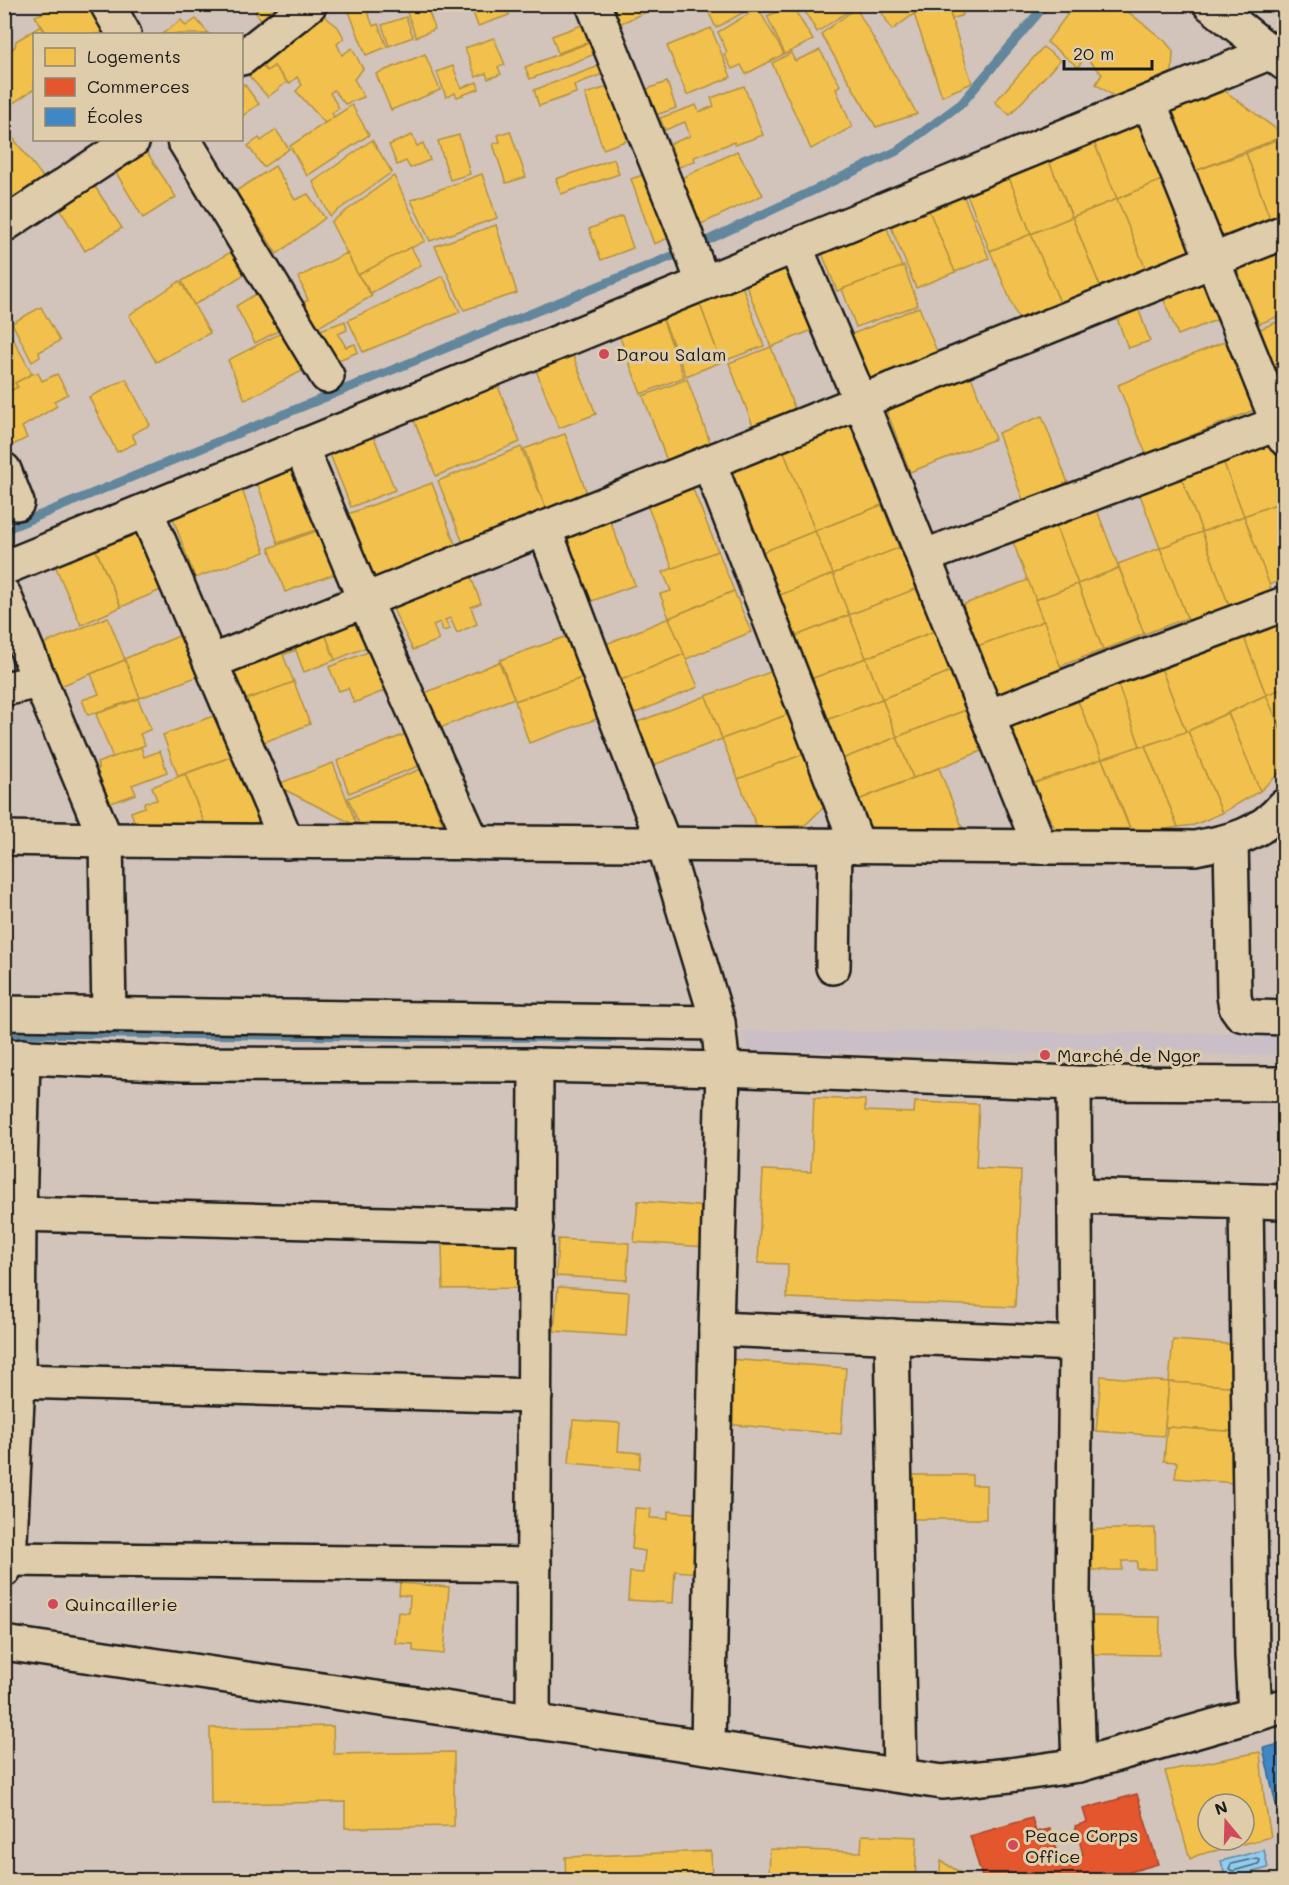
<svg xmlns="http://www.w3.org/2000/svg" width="1289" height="1885" viewBox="0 0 1289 1885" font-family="Mali,sans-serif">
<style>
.built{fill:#cabfc7}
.water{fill:#91cdf1;stroke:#62869c;stroke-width:1.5}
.homes{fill:#f2c14e;stroke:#b2903f;stroke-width:1.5;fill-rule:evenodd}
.shops{fill:#e4572e;stroke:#a84529;stroke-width:1.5}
.schools{fill:#3f88c5;stroke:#346892;stroke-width:1.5}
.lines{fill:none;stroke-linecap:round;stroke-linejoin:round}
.shore{stroke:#4b6371;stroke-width:1.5}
.stream{stroke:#62869c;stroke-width:9}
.minor-casing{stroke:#1c1c1c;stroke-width:38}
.minor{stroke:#deccaa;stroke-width:33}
.poi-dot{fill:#d1495b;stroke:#deccaa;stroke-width:2}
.labels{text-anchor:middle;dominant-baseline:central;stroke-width:6;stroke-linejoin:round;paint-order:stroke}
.poi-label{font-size:18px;fill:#1c1c1c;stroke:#deccaa;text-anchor:start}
</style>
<rect width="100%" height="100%" fill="#d2c4bb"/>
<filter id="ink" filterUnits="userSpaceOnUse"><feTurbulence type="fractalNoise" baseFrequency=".0167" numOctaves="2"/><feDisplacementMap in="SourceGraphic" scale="12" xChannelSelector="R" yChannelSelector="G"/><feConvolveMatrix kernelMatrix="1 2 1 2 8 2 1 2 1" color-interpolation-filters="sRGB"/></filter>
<g filter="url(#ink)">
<polygon class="built" points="742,1031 1284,1033 1284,1055 747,1051"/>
<polygon class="water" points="1264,1850 1268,1868 1226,1879 1221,1861"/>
<g class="homes">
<polygon points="73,4 98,4 114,34 47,34 35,16 53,9"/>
<polygon points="262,4 303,4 270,30 255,12"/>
<polygon points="346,4 365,4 373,26 378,24 387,47 366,55"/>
<polygon points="404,4 426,4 435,29 416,37"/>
<polygon points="470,4 506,4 509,15 478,26"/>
<polygon points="611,4 664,4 619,24"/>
<polygon points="705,4 758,4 716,28"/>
<polygon points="780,4 791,4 813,40 785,54 767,16 782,10"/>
<polygon points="802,4 859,4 817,32 801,5"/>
<polygon points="877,4 934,4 914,14 892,30"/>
<polygon points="934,4 947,4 972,83 942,96 914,14"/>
<polygon points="947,4 959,4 963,15 952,19"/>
<polygon points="1075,4 1118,4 1165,41 1173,51 1172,72 1115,97 1096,84 1102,74 1085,57 1078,67 1047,42"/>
<polygon points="758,8 784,54 746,74 741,65 732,69 724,54 727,52 718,32"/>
<polygon points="856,8 917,114 876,127 821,34"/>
<polygon points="323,15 338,27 344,38 337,44 342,55 352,48 363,69 354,79 364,97 345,104 334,90 330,93 339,108 332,113 334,117 325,123 296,91 302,85 297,77 289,84 274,66 267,71 261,65 267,61 269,53 316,16"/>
<polygon points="406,17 413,37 389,46 382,25"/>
<polygon points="196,19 209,34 162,34 181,20 186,26"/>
<polygon points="587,23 594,40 558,53 552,36"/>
<polygon points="41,26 46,34 34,34 34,89 4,109 4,53 15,47 16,41"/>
<polygon points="711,28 731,77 687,95 667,46"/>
<polygon points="4,29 12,49 4,53"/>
<polygon points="494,38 505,65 498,67 501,74 488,79 486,73 476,77 465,48"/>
<polygon points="591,42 595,54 530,79 525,67"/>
<polygon points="1043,47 1060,60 1010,115 995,102"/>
<polygon points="820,50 840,85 836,89 852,127 811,149 772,63 791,53 795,61"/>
<polygon points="263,54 267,61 261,65 267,71 274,66 287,82 268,97 249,76 255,72 252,63"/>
<polygon points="425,54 440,90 391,110 376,74"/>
<polygon points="602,65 605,73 574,85 576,93 539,106 534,90"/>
<polygon points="453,66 461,88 477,82 479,89 457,97 455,93 446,97 437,72"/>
<polygon points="667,82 676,108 653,116 644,90"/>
<polygon points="244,84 259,104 242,116 242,86"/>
<polygon points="614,85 631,139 603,149 585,94"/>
<polygon points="744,86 763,135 735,145 734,142 694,157 695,161 679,167 670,144 690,136 685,122 665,130 660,118 696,105 699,112 714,106 711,98"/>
<polygon points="1225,91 1284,135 1284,136 1195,171 1173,111"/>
<polygon points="352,105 369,135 307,176 290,146"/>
<polygon points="1136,117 1162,180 1117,199 1091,135"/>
<polygon points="4,126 49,185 4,212"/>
<polygon points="276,130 289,149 263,167 248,146 259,138 261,141"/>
<polygon points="510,131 526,177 506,183 493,144 500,142 498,135"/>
<polygon points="412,135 417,146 423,143 430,160 410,168 406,161 397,165 389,145"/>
<polygon points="459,135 470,174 450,180 438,141"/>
<polygon points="1091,135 1117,199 1072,217 1046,154"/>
<polygon points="1284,136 1284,213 1270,219 1246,153"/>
<polygon points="139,140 176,197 143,218 109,161"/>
<polygon points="372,140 392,172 330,216 313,182"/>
<polygon points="737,151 763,195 697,226 678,180"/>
<polygon points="1246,153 1270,219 1220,237 1195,171"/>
<polygon points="1046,154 1072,217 1031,234 1006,170"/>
<polygon points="614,159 619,174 561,194 556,179"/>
<polygon points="275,166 295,200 308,194 325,218 277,254 236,191"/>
<polygon points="1006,170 1031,234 990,251 964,187"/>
<polygon points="654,171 678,234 654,244 631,179"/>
<polygon points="482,174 497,218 430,241 411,200"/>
<polygon points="88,176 122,228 85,251 54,199"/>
<polygon points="394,176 425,241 358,275 331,222"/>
<polygon points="1162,180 1192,252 1146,270 1117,199"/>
<polygon points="962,192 989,258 955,272 927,207"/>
<polygon points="1117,199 1146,270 1101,289 1072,217"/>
<polygon points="927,206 955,272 916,288 889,222"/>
<polygon points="622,216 633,248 601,260 589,229"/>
<polygon points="1072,217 1101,289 1061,305 1031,234"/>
<polygon points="885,223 902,267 837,291 820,248"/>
<polygon points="496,225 517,293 464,310 435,246"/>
<polygon points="1031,234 1061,305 1020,323 990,251"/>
<polygon points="1280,246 1284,256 1284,314 1259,324 1235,264"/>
<polygon points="239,247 253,269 194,305 182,281"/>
<polygon points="411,247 421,265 371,293 358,275"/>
<polygon points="347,253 358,275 372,296 315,329 299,305 308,300 298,277"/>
<polygon points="790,262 817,328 771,347 744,280"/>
<polygon points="904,266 918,305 856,327 842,289"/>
<polygon points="443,276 460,312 363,352 348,320"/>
<polygon points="1203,277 1219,319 1178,335 1161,293"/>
<polygon points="740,280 764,346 721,362 697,296"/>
<polygon points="180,281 210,333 156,362 129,315"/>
<polygon points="264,289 286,327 255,343 236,306"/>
<polygon points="698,299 721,362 686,376 661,314"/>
<polygon points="1136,302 1150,341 1128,348 1114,310"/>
<polygon points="41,307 60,341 39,352 40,357 32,362 12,323"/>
<polygon points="919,307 938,354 869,382 850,335"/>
<polygon points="662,318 684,377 641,394 619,335"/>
<polygon points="1284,319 1284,369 1276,373 1258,330"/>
<polygon points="345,321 347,330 338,334 346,347 355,344 358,352 326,365 307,335"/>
<polygon points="291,328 310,367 245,400 228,360"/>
<polygon points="10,333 32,374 15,383 18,387 4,394 4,336"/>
<polygon points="1226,341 1254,410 1146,454 1118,385"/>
<polygon points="771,347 797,415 755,431 729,363"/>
<polygon points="570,348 596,414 559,428 533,363"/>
<polygon points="969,371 995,439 910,472 884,404"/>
<polygon points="38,373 42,381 57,374 68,394 54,401 57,406 22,427 27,438 5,449 4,394 18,387 15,383 32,374"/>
<polygon points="126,379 150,425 132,434 136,443 117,452 89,397"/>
<polygon points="687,379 711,445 667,461 643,396"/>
<polygon points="496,381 520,442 436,476 412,415"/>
<polygon points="1042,416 1068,483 1023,500 998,433"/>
<polygon points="848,419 882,505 815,531 781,445"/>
<polygon points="565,434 589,499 548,514 524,449"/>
<polygon points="1269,434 1284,476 1284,501 1244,516 1220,453"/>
<polygon points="373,435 395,490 351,507 329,452"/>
<polygon points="781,445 815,531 753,556 719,470"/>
<polygon points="521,447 548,514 465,548 438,481"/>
<polygon points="1220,453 1244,516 1202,532 1178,469"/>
<polygon points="296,465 318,529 278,543 256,479"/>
<polygon points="1178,469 1202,532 1160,548 1136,484"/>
<polygon points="690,482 718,551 673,569 645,500"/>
<polygon points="432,483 457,549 373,581 348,514"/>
<polygon points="241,487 265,552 195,578 171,513"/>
<polygon points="1284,501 1284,579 1269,585 1244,516"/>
<polygon points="882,505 899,548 833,574 815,531"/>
<polygon points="1095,505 1119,568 1078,584 1053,522"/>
<polygon points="1244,516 1271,589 1229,606 1202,532"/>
<polygon points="1052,517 1078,584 1035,600 1010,534"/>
<polygon points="609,518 635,585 589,602 563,536"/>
<polygon points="325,528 340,572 285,592 269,548"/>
<polygon points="144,530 168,587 121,607 96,550"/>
<polygon points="815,531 833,574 770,599 753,556"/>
<polygon points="1202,532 1229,606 1188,621 1160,548"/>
<polygon points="93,544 121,607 81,625 53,561"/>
<polygon points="903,546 920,588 849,615 833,574"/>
<polygon points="1160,548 1187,618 1144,634 1118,564"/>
<polygon points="718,551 734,591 669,618 660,594 671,591 663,572"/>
<polygon points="1119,568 1144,634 1103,650 1078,584"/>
<polygon points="469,572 481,603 471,607 477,624 457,633 450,618 445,620 450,629 443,631 440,622 433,625 439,640 413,650 391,605"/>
<polygon points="833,574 849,615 786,640 770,599"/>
<polygon points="1028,580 1044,621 978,646 962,605"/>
<polygon points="1078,584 1103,650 1060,666 1035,600"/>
<polygon points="923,586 940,629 866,658 849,615"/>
<polygon points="734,591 751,632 686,659 669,618"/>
<polygon points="360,608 374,644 335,660 321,623"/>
<polygon points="1284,613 1284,688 1266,695 1240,627"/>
<polygon points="849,615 866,658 803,682 786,640"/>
<polygon points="108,617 125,660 58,687 41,645"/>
<polygon points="669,618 684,654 619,681 604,645"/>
<polygon points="1044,621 1062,671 997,696 978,646"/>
<polygon points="321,623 335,660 304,672 290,635"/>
<polygon points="1240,627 1266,695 1186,732 1157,658"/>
<polygon points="940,629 956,669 882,699 866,658"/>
<polygon points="186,633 204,674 140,698 124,659"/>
<polygon points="576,633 591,675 515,701 500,660"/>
<polygon points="290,635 296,650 283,655 294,682 245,700 229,659"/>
<polygon points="376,649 391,688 354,703 348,688 339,691 329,667"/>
<polygon points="684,654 698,687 633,714 619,681"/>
<polygon points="866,658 882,699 819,723 803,682"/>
<polygon points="1157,658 1186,732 1145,746 1140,746 1114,674"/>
<polygon points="125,660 140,698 88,715 82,700 99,694 91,674"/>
<polygon points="499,662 514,698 440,728 425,693"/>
<polygon points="956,669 971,708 897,737 882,699"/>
<polygon points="773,671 789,714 722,739 706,696"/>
<polygon points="1114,674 1140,746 1102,759 1075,694"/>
<polygon points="591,675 605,716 529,743 515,701"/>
<polygon points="294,682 310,724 262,743 245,700"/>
<polygon points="1284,688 1284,737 1266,695"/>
<polygon points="1075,694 1102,759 1032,784 1008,721"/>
<polygon points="1266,695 1284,737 1284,769 1260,791 1228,713"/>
<polygon points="706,696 722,739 651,766 635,723"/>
<polygon points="138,699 151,729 140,734 145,745 113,758 96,714"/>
<polygon points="882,699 897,737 835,762 819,723"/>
<polygon points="971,708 987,749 913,778 897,737"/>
<polygon points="221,713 236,755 178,776 163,735"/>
<polygon points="1228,713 1260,791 1222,813 1188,731"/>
<polygon points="789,714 804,754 738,779 722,739"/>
<polygon points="1188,731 1222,813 1194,825 1178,827 1145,746"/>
<polygon points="411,732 424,764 349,793 337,761"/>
<polygon points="897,737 913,778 851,803 835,762"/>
<polygon points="1140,746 1145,746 1178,827 1133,835 1102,759"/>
<polygon points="141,747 144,757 160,751 167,772 132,785 136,794 103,806 94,770 99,769 97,763"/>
<polygon points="804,754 824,807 805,825 757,828 738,779"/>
<polygon points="236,755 262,823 239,831 205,825 185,774"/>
<polygon points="1102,759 1132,835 1059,836 1032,784"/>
<polygon points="333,763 357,826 275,785"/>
<polygon points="939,768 963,829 895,833 861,830 851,803"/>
<polygon points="421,769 443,825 362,831 348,798"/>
<polygon points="185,774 205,825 137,830 131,812 145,807 144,803 157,800 152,787"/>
<polygon points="814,1098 865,1100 865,1111 914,1113 915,1102 979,1104 976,1168 1021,1170 1015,1307 787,1298 788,1264 758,1263 763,1170 811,1172"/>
<polygon points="638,1201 709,1207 706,1247 634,1242"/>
<polygon points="558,1239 629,1243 627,1280 556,1276"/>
<polygon points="517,1241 517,1288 443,1289 442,1243"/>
<polygon points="558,1287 629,1292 626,1336 554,1331"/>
<polygon points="1173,1340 1241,1345 1237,1387 1169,1382"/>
<polygon points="729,1359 846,1368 841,1434 724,1424"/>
<polygon points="1101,1376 1169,1382 1164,1436 1096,1431"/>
<polygon points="1169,1382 1243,1387 1239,1432 1165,1427"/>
<polygon points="573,1420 620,1423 618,1451 641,1453 639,1469 569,1463"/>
<polygon points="1167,1427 1239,1432 1235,1483 1175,1478 1177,1462 1164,1461"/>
<polygon points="912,1475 972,1475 972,1485 986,1485 986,1519 912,1519"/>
<polygon points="635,1508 651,1509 650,1518 668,1519 668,1511 704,1514 699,1573 675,1571 673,1603 628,1600 630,1572 643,1573 645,1551 632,1549"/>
<polygon points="1155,1528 1156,1569 1137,1569 1137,1561 1122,1561 1122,1570 1085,1570 1084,1530"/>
<polygon points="400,1583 449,1587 444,1654 413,1651 413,1644 395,1643 398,1612 409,1613 410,1596 399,1595"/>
<polygon points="1086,1616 1160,1617 1159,1655 1086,1654"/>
<polygon points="333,1726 334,1754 454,1752 454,1826 345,1828 345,1802 211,1804 210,1728"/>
<path d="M 1260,1752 L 1264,1797 L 1271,1837 L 1198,1855 L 1190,1859 L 1165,1771 ZM 1208,1804 L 1244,1804 L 1244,1840 L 1208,1840 Z"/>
<polygon points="862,1835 917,1837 915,1880 769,1880 770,1849 861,1852"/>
<polygon points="711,1851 712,1880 566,1880 565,1857"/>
<polygon points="941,1861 961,1873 960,1880 939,1880"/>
</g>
<polygon class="shops" points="1137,1794 1158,1864 1102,1880 983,1880 970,1836 1032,1818 1036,1832 1050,1829 1059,1860 1083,1854 1075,1826 1087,1822 1083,1809"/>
<polygon class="schools" points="1284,1743 1284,1840 1263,1748"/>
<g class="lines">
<polygon class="shore" points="1257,1858 1260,1861 1258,1864 1233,1871 1229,1869 1231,1864"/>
<g class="stream">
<polyline points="4,530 311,403 687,250 897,151 962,103 1046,4"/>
<polyline points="4,1033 614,1038"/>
</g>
<defs>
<g id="minor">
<polyline points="107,4 124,34"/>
<polyline points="593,4 685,233 703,283"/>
<polyline points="1210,4 1284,63"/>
<polyline points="242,58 310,4"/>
<polyline points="1149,102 1284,438"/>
<polyline points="184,140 327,376"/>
<polyline points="4,225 133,140"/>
<polyline points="795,246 861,402 1040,847"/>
<polyline points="301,447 365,601 473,843"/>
<polyline points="709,463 858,846"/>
<polyline points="4,470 17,503"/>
<polyline points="146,511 287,842"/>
<polyline points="544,528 664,844 718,1023 723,1069 716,1329 708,1746"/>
<polyline points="923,557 1279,423"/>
<polyline points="4,568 1271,52"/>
<polyline points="4,595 106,840 109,1015"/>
<polyline points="211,662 1284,232"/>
<polyline points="4,689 40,681"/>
<polyline points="988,717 1115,667 1284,604"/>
<path d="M 4,838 L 106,840 L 1195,848 C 1231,841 1259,836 1284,806"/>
<polyline points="1231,841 1234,996 1236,1007 1241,1014 1255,1017 1284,1018"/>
<polyline points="833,967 835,845"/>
<polyline points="4,1013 718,1023"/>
<polyline points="4,1056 183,1064 536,1065 723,1069 1074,1083 1284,1084"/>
<polyline points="1074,1083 1076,1344 1073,1591 1079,1765"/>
<polyline points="1075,1196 1284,1202"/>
<polyline points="1246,1201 1252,1656 1255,1714"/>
<polyline points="19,1214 536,1228"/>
<polyline points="716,1329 1076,1344"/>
<polyline points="892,1336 900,1775"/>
<polyline points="18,1381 535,1396"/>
<polyline points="9,1559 534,1565"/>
<polyline points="4,1570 9,1559 18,1381 19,1214 23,1056"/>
<polyline points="4,1643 942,1782 1010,1775 1079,1765 1284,1706"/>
<polyline points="533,1722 536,1065"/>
</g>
</defs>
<use href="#minor" class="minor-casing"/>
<use href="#minor" class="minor"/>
</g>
</g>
<g class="poi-dot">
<circle cx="604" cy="354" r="6"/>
<circle cx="1045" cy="1055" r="6"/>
<circle cx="53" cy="1604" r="6"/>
<circle cx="1013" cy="1845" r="6"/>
</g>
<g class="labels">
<g class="poi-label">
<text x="616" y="354">Darou Salam</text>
<text x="1057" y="1055">Marché de Ngor</text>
<text x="65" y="1604">Quincaillerie</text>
<text x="1025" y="1835">Peace Corps<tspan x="1025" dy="21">Office</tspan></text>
</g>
</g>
<rect width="1289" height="1885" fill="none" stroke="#deccaa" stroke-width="24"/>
<rect x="12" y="12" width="1265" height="1861" fill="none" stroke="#1c1c1c" stroke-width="2" filter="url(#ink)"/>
<rect x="33" y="33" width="210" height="108" fill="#deccaa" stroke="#908671" stroke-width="1.5"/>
<rect x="45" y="48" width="30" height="18" fill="#f2c14e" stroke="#908671" stroke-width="1.5"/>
<text x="87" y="63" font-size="18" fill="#1c1c1c">Logements</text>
<rect x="45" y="78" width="30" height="18" fill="#e4572e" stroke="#908671" stroke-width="1.5"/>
<text x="87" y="93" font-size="18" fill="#1c1c1c">Commerces</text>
<rect x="45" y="108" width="30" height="18" fill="#3f88c5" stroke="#908671" stroke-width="1.5"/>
<text x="87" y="123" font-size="18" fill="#1c1c1c">Écoles</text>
<g transform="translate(1226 1822) rotate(341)"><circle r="28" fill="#deccaa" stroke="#908671" stroke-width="1.5"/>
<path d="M0-4.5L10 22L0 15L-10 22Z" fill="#d1495b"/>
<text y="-9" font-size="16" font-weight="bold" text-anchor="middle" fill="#1c1c1c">N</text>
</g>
<path d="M1064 60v9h88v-9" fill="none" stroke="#1c1c1c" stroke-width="3"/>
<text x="1073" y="60" font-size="18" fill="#1c1c1c" stroke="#deccaa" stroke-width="4.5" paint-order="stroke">20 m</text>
</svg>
